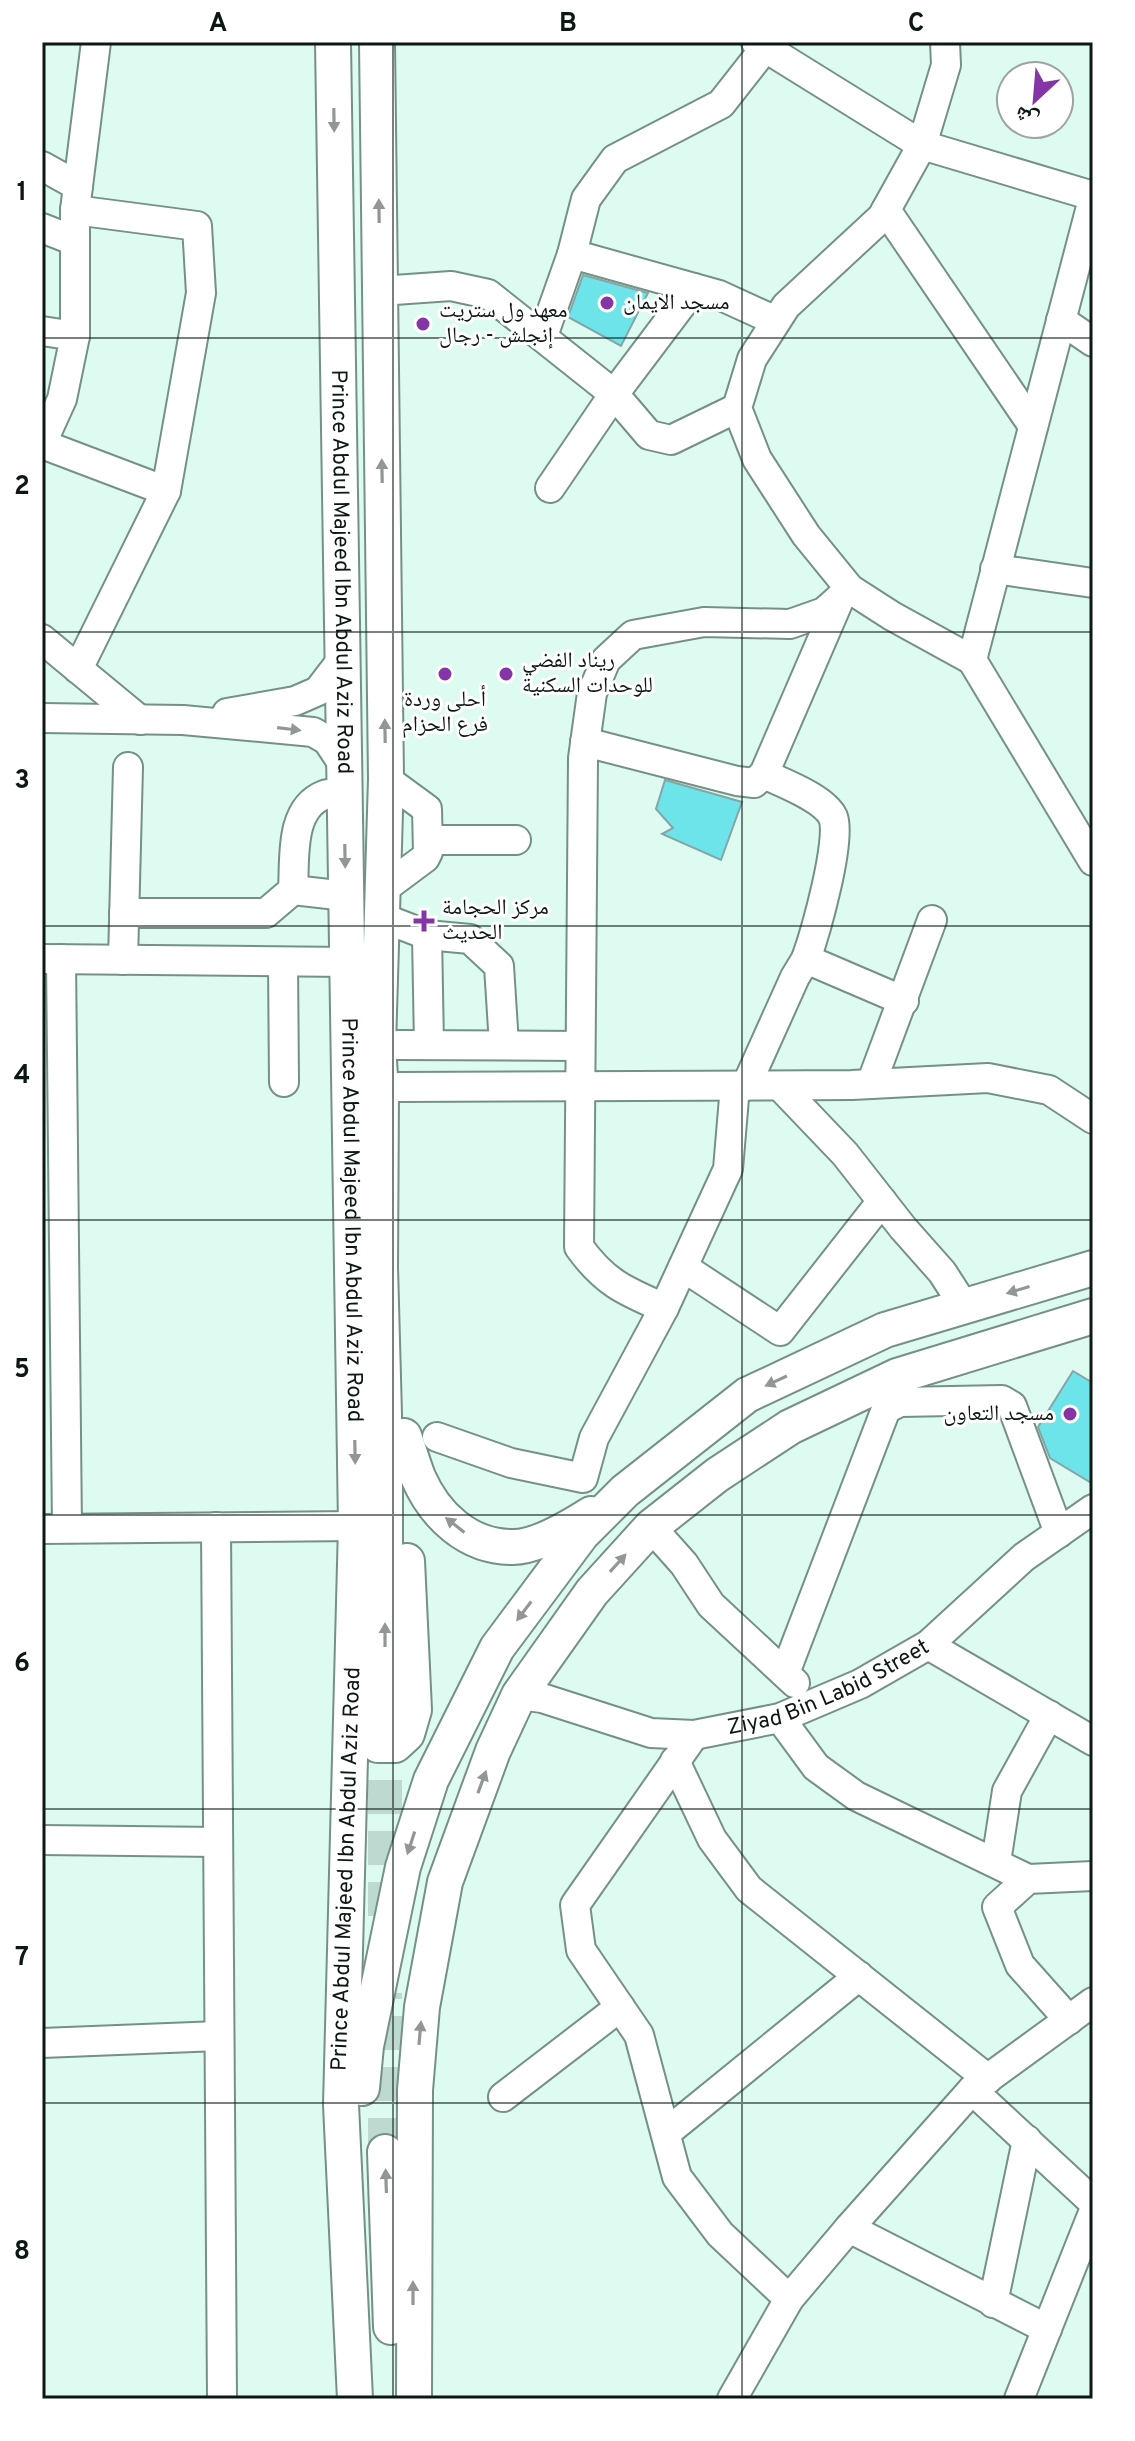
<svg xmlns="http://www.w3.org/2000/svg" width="1135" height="2441" viewBox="0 0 1135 2441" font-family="Overpass,'Noto Naskh Arabic',sans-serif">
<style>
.building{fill:#6de4ea;stroke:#85a5a6;stroke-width:2}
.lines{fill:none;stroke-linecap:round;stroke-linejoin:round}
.major-tunnel{stroke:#bed9cf;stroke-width:34;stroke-dasharray:34 17;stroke-linecap:butt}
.minor-casing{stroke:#759186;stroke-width:32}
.major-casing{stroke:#759186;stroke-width:38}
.minor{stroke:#fff;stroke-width:28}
.major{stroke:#fff;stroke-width:34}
.oneway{fill:#929795}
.grid{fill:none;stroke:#0d1814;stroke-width:2;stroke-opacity:0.55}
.poi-dot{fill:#8436a7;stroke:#fff;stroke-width:3}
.labels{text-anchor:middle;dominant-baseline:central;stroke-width:6;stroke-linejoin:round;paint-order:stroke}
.poi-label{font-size:22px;fill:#0d1814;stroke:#fff;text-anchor:start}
.street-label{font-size:22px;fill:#0d1814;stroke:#fff}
.neatline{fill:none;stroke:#0d1814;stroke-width:3}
.grid-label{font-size:26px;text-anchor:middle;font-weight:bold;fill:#0d1814}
</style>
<rect width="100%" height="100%" fill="#ddfbf0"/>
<g class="building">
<polygon points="583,275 648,293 621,346 568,317"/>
<polygon points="665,780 742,802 721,860 662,834 673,828 656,809"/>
<polygon points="1073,1371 1093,1383 1093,1484 1050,1458 1038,1427"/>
</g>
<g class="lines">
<g class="major-tunnel">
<polyline points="385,1916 385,1717"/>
<polyline points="385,2152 385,1993"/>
</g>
<defs>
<g id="minor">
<polyline points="756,42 922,145 1093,196"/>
<polyline points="945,42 946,65 922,145 882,217 786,306 752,359 737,408 757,459 806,535 850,589 892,616 972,660"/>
<polyline points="42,166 78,186"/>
<polyline points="1093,199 972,660 1093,861"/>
<polyline points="75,210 197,226 201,293 166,491 78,669"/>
<polyline points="886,210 1033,426"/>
<polyline points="42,228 75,241"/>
<polyline points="572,254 719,295 776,321"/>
<polyline points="380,291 451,286 488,294 614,394 649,435 671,440 737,408"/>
<polyline points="1061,320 1093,342"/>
<polyline points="42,331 75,336"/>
<polyline points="543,336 572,254 586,199 615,159 721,104 765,48"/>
<polyline points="42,443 62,399 75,336 75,210 96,42"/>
<polyline points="42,444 166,491"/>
<polyline points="550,488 614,394 694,288"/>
<polyline points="995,569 1093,583"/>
<polyline points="42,639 140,720"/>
<polyline points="227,713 295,701 318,691 341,661"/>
<polyline points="42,718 183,720 313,732 327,740 343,764"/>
<polyline points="585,742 737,781 754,783 764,774 840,598"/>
<path d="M 764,774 C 783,783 824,798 833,817 C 842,840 815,934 806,959"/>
<polyline points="428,840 516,840"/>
<polyline points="293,890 346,896"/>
<polyline points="382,890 425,858 428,852 427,809 386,779"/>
<path d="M 124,913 L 266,913 L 293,890 C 295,859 289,809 324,795 C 329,793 338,794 344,793"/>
<polyline points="383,918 427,935 470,939 499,966 504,1045"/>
<polyline points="427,935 429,1045"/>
<polyline points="44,959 347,962"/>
<polyline points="61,959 67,1528"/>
<polyline points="123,960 128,767"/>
<polyline points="283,962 284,1082"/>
<polyline points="398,1045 580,1046"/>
<polyline points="871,1084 932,920"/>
<polyline points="746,1086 795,977 806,959 904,1001"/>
<polyline points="780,1086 845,1154 903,1228 942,1272 964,1306"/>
<polyline points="399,1087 852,1085 988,1078 1049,1090 1093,1119"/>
<polyline points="683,1267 780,1331 882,1201"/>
<path d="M 664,1308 C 625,1291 605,1283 579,1247 L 583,758 L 592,693 L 606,660 L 633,635 L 704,622 L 790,624 L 824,612 L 850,589"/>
<polyline points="437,1437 511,1463 583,1478 594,1438 664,1308 728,1169 735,1086"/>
<polyline points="216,1527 222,2399"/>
<polyline points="651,1527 684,1564 711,1605 795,1683"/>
<polyline points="42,1529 356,1526"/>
<polyline points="928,1645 1093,1741"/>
<polyline points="785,1673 886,1409 900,1402 1002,1400 1012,1406 1059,1533"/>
<path id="s1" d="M 519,1695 L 542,1698 L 651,1733 L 694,1735 L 780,1718 L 860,1684 L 928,1645 L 1024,1557 L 1093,1509"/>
<polyline points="780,1718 816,1767 856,1796 1028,1879"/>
<polyline points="694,1735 575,1905 581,1950 639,2035 677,2177 720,2234 789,2299"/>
<polyline points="675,1761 712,1839 749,1889 988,2079"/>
<polyline points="42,1840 218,1842"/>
<polyline points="996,1862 1007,1791 1049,1715"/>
<polyline points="1069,2020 1020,1965 997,1907 1028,1879 1093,1876"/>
<polyline points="42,2043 219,2036"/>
<polyline points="972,2090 1093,2202"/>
<polyline points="503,2097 620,2007"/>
<polyline points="666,2133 859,1976"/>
<polyline points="849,2228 1047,2329"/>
<polyline points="993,2303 1027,2140"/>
<polyline points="732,2399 789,2299 849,2228 972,2090 1093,2002"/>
<polyline points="1019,2399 1093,2213"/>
</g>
<g id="major">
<path id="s2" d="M 333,42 L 356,1526 L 341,2105 L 355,2399"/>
<polyline points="377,42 386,779 378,1045 381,1093 380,1267 385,1452 385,1713"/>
<path d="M 404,1436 C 409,1450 413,1464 418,1477 C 435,1516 468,1547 512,1547 C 535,1548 572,1526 591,1514"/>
<polyline points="363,1698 371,1737 378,1745 395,1745 407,1734 414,1710 407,1561"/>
<polyline points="362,2088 366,2046 403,1867 431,1780 497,1648 582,1534 625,1491 747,1395 885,1330 1093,1268"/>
<polyline points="385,2152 391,2327"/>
<polyline points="414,2399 415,2090 422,2007 445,1882 493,1751 519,1695 592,1592 651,1527 717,1475 790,1427 897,1376 1093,1316"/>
</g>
</defs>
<use href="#minor" class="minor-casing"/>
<use href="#major" class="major-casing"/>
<use href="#minor" class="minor"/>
<use href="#major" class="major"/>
</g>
<defs><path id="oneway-solid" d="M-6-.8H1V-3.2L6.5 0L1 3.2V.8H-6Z" transform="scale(2)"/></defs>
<g class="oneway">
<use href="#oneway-solid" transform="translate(334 120) rotate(89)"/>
<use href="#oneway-solid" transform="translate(379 211) rotate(-91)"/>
<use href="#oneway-solid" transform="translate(382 471) rotate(-91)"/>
<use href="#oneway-solid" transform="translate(289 729) rotate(7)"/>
<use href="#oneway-solid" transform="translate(385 731) rotate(-91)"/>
<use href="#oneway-solid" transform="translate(345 856) rotate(89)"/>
<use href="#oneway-solid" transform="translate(1018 1290) rotate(163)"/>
<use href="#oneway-solid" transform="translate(776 1381) rotate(155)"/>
<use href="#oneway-solid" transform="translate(355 1452) rotate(89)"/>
<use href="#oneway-solid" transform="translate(455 1525) rotate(-142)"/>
<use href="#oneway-solid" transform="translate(618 1563) rotate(-48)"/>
<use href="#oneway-solid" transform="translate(524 1611) rotate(127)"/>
<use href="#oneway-solid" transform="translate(385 1635) rotate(-90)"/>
<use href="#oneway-solid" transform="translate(482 1782) rotate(-70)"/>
<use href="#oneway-solid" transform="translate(411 1843) rotate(108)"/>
<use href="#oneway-solid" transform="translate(420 2033) rotate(-85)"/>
<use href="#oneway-solid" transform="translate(386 2181) rotate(-92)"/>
<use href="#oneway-solid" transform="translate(413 2293) rotate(-90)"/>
</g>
<path class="grid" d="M 393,42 L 393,2399M 742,42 L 742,2399M 42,338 L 1093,338M 42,632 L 1093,632M 42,926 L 1093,926M 42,1220 L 1093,1220M 42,1515 L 1093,1515M 42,1809 L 1093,1809M 42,2103 L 1093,2103"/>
<g class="poi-dot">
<circle cx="607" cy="303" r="8"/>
<circle cx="423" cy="324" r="8"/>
<circle cx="445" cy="674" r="8"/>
<circle cx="506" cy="674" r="8"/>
<path d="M420 909h8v8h8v8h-8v8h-8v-8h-8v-8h8z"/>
<circle cx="1070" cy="1414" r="8"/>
</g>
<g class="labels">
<g class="poi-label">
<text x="623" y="303">مسجد الايمان</text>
<text x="439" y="311">معهد ول ستريت<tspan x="439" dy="25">إنجلش - رجال</tspan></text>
<text x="522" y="661">ريناد الفضي<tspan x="522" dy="25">للوحدات السكنية</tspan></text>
<text x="445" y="700" text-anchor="middle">أحلى وردة<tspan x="445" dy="25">فرع الحزام</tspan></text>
<text x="442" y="908">مركز الحجامة<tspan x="442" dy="25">الحديث</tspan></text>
<text x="1054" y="1414" text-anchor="end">مسجد التعاون</text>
</g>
<g class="street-label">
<text stroke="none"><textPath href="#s2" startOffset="530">Prince Abdul Majeed Ibn Abdul Aziz Road</textPath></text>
<text stroke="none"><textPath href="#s2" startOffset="1178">Prince Abdul Majeed Ibn Abdul Aziz Road</textPath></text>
<text stroke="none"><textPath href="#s1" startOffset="324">Ziyad Bin Labid Street</textPath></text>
<text transform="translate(347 1869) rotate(-88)">Prince Abdul Majeed Ibn Abdul Aziz Road</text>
</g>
</g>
<rect width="1135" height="2441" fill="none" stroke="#ffffff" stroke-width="88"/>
<g transform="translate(1035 100) rotate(206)"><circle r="38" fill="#ffffff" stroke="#9ea3a1" stroke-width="2"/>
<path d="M0-6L14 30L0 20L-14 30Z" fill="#8436a7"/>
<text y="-12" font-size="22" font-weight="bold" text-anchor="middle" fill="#0d1814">ش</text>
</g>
<rect x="44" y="44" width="1047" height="2353" class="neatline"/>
<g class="grid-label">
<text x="218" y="31">A</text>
<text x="568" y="31">B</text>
<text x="916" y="31">C</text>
<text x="22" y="200">1</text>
<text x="22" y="494">2</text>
<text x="22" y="788">3</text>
<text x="22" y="1083">4</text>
<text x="22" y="1377">5</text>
<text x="22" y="1671">6</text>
<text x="22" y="1965">7</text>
<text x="22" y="2259">8</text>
</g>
</svg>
